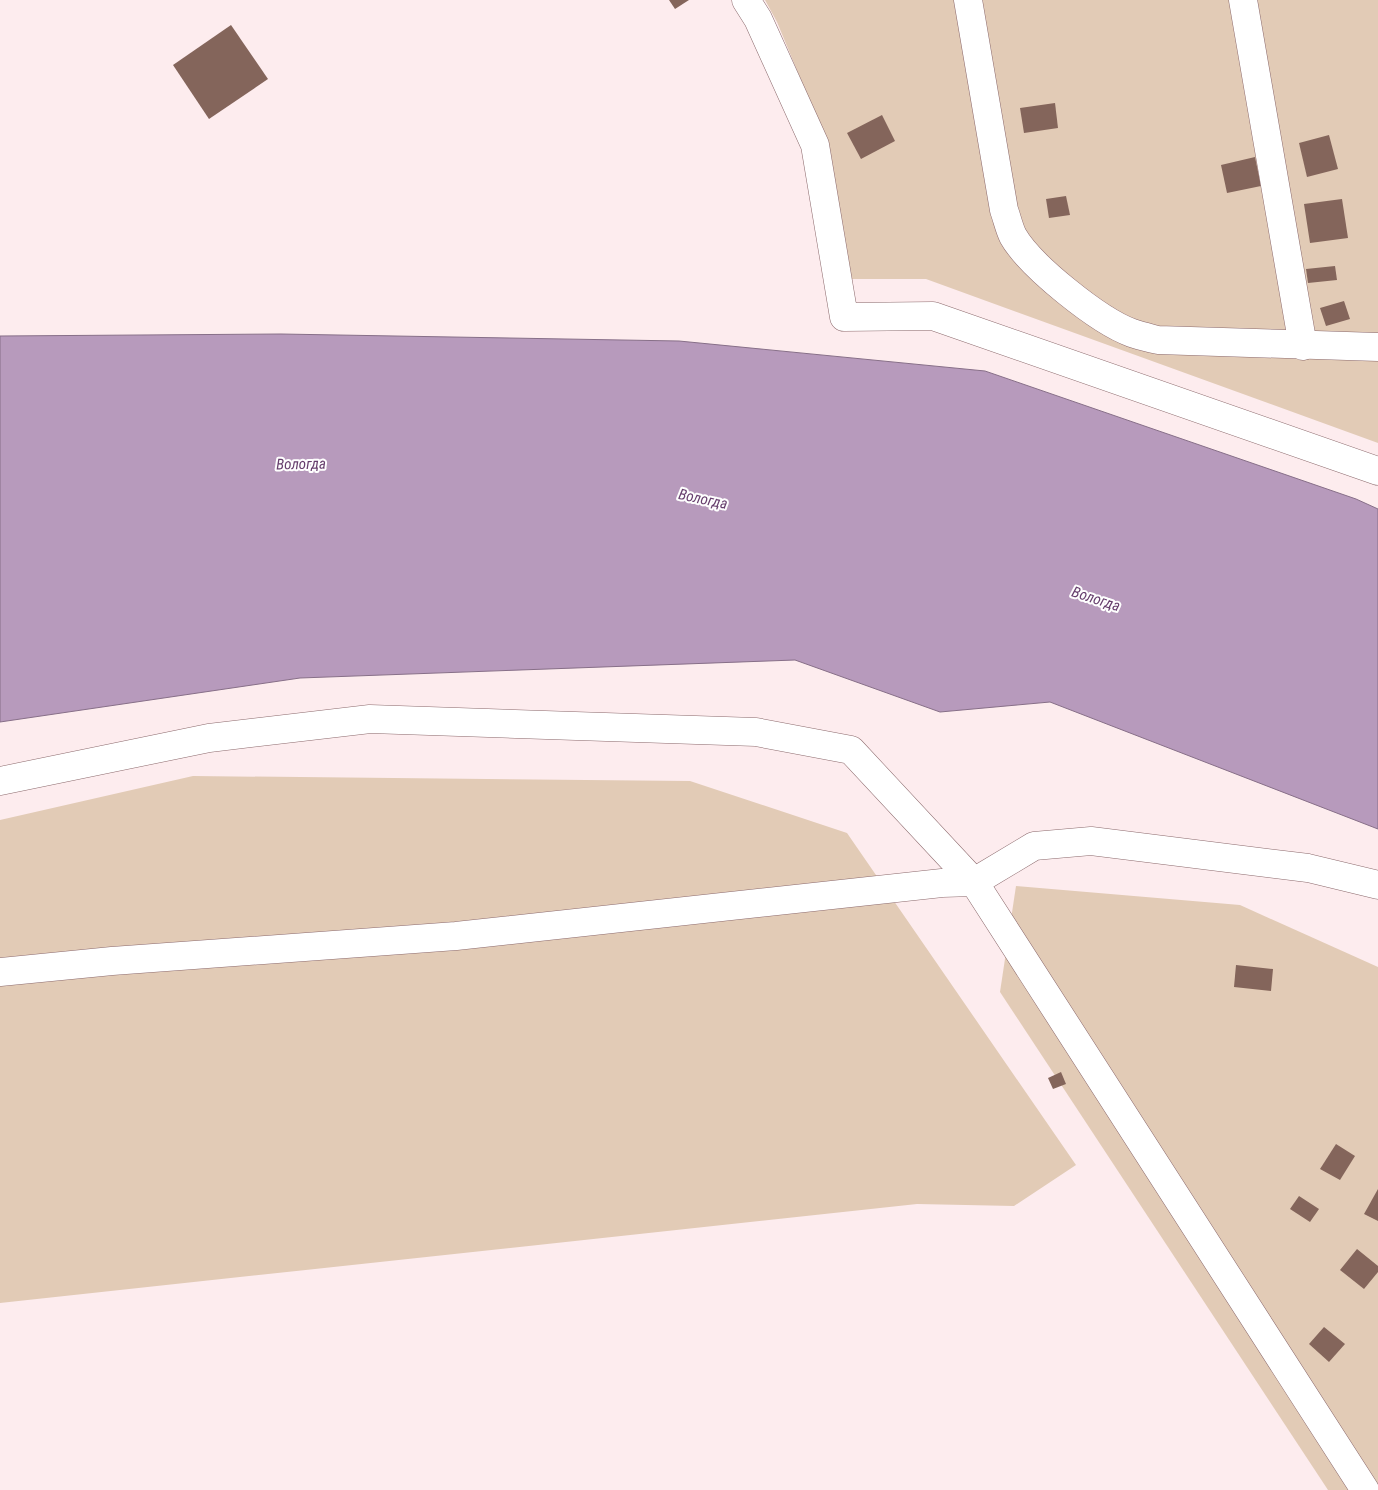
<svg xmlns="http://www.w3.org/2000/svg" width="1378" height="1490" viewBox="0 0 1378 1490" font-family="'Roboto Condensed',sans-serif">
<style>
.green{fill:#e2cbb6}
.water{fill:#b79abc;stroke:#876f88}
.building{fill:#84655b}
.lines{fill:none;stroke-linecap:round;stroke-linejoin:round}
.minor-casing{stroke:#8c6a6d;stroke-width:29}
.minor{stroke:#fff;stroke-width:28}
.labels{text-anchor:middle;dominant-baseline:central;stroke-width:4;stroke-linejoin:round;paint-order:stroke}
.water-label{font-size:15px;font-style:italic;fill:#663e6d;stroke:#fefefe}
</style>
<rect width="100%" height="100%" fill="#fdecee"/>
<g class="green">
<polygon points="765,0 1378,0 1378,443 926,279 845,279 825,138 777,22"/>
<polygon points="193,776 690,781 847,833 1076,1165 1014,1206 917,1204 0,1303 0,820"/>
<polygon points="1016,886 1240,905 1378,967 1378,1490 1328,1490 1000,992"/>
</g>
<polygon class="water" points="281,334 679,341 985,371 1356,499 1378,509 1378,829 1050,702 940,712 795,660 300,678 0,722 0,336"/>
<g class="building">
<polygon points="669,0 689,0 675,9"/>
<polygon points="231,25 268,79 209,119 173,65"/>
<polygon points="1055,103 1058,128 1024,133 1020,108"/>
<polygon points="882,115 895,141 861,159 847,133"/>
<polygon points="1329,135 1338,169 1307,177 1299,143"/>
<polygon points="1255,157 1261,186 1227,193 1221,165"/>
<polygon points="1066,196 1070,215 1049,218 1046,199"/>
<polygon points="1342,199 1348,238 1310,243 1304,204"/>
<polygon points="1335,266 1337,280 1308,283 1306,269"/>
<polygon points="1344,301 1350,319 1326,326 1320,308"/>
<polygon points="1236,965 1273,969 1271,991 1234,987"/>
<polygon points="1061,1072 1066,1084 1053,1089 1048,1078"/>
<polygon points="1336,1144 1355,1156 1340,1180 1320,1169"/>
<polygon points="1378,1189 1378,1221 1364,1214"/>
<polygon points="1299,1196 1319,1209 1310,1222 1290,1209"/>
<polygon points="1357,1249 1378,1266 1378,1272 1364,1289 1340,1270"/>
<polygon points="1324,1327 1345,1344 1329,1362 1309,1344"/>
</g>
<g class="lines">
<defs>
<g id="minor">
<polyline points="746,0 758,19 815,145 844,317 933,316 1378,471"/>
<path d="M 968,0 L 1004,210 C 1007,218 1009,228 1013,236 C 1030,266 1099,321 1132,333 C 1140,336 1150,338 1158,340 L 1378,347"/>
<polyline points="1243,0 1303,346"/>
<polyline points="0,781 209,738 370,719 756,732 851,750 974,882"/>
<polyline points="0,972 112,961 456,936 942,883 974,882"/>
<polyline points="1365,1490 974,882 1034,846 1091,841 1308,868 1378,885"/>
</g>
</defs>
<use href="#minor" class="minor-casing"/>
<use href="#minor" class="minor"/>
</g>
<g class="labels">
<g class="water-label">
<text transform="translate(301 464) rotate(-1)">Вологда</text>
<text transform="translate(703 499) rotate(12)">Вологда</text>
<text transform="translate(1096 599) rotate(18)">Вологда</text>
</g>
</g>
</svg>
